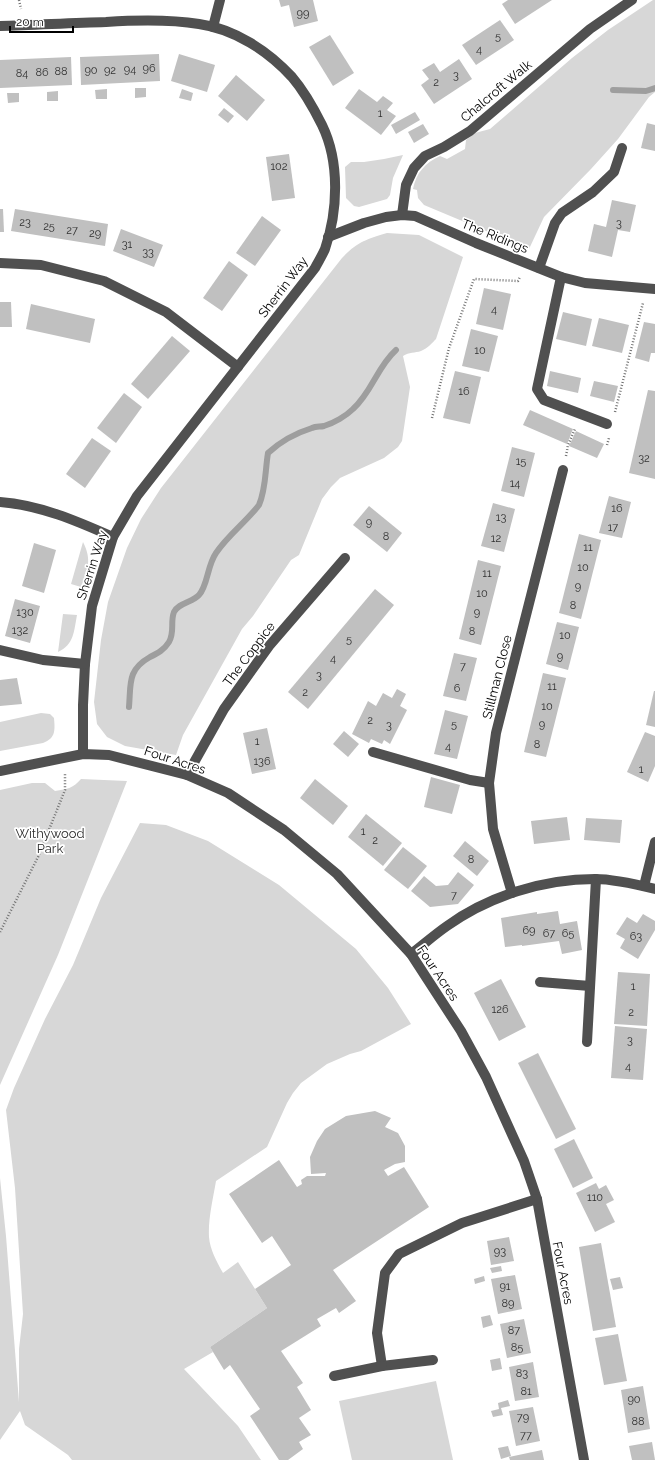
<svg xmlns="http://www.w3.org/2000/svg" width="655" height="1460" viewBox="0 0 655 1460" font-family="Raleway,sans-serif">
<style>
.green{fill:#d7d7d7}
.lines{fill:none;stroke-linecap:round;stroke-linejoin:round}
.stream{stroke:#9e9e9e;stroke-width:6}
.building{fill:#c0c0c0}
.path{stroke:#727272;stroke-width:2.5;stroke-dasharray:1 2;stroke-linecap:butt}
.minor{stroke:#505050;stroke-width:10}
.labels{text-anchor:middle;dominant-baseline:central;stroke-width:3.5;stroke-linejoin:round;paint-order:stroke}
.number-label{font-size:11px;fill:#303030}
.street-label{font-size:13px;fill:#000;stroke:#fff}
.park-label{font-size:13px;fill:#2e2e2e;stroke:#fff}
</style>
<rect width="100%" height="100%" fill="#fff"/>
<g class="green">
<path d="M 653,0 L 655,0 L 655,92 L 649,97 L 618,139 L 591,169 L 544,217 L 529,249 L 424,205 L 418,198 L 417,190 L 413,189 C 416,173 425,163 440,156 L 447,159 L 465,149 L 466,140 L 475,133 L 490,129 L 572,58 L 608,30 Z"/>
<polygon points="403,155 393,178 390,195 387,199 359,207 354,206 346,198 345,167 351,162 364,162 384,159"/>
<path d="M 387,233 L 419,235 L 463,257 L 436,339 C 432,343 428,348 421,351 C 415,353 409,352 403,356 L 410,387 L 402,441 L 398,447 L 384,458 L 340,478 L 331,487 L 322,499 L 299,555 L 291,560 L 253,616 L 242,629 L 183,735 L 176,755 L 125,746 L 107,737 L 97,724 L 94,702 L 101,640 L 108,602 L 127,548 L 141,519 L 161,488 L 342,258 C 357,242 367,239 387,233 Z"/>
<path d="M 83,542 C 92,560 88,569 81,587 L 71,584 Z"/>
<path d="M 63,614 L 77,615 C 74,631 74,645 58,652 Z"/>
<path d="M 41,713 L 50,714 L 54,718 C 55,730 56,738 43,743 L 0,751 L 0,722 Z"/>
<path d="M 81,779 L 127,781 L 58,955 L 0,1085 L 0,790 L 32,783 L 45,783 L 55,791 C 68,789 73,788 81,779 Z"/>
<path d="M 140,823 L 166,825 L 208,841 L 279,885 L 356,949 L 388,988 L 411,1024 L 361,1051 L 350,1054 L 327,1064 L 301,1083 L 293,1093 L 287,1103 L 267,1147 L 216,1181 C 213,1199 208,1219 209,1237 C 210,1250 217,1262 223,1273 L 238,1262 L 267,1308 L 210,1347 L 213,1352 L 184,1369 L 238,1426 L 261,1460 L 72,1460 L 68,1455 L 25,1425 L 20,1411 L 0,1440 L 0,1178 L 6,1236 L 19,1402 L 19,1349 L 23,1314 L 15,1188 L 6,1110 L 14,1088 L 45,1019 L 73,965 L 101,898 Z"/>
<polygon points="436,1381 453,1460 352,1460 339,1401"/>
</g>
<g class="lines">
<g class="stream">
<polyline points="613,90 646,91 655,88"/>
<path d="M 129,707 C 131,684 127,670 150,657 C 158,653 164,650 169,642 C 175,632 170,622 174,612 C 178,603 193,602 199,595 C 208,585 207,566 216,553 C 228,535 246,522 259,505 C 266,489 265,471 268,453 C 281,441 296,433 312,428 C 316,426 320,427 324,426 C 334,423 346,416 353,409 C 372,392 377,367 396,350"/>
</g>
</g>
<g class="building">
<polygon points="279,0 313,0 318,21 294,27 289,5 281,7"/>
<polygon points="508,0 552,0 515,24 502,4"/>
<polygon points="500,20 514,40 476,65 462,45"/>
<polygon points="330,35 354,73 333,86 309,47"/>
<polygon points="159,54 160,81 81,85 80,57"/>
<polygon points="179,54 215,65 207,92 171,81"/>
<polygon points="71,57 72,85 0,88 0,60"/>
<polygon points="459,59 472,79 434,104 421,85 429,79 422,70 434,63 440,72"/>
<polygon points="236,75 265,100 247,121 218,96"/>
<polygon points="135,88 146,88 146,97 135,98"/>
<polygon points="107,89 107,99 96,99 95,90"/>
<polygon points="182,89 193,93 191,101 179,98"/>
<polygon points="359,89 377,102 383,96 393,103 387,110 396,116 381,135 345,108"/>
<polygon points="58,91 58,101 47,101 47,92"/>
<polygon points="7,93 19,93 19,102 8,103"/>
<polygon points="224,108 234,116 228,123 218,115"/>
<polygon points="415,112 420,120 396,134 391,125"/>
<polygon points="647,123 655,125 655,151 641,148"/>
<polygon points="423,124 429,134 414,143 408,132"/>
<polygon points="289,154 295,198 272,201 266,157"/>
<polygon points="612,200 636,205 630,232 618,230 612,257 588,251 594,224 606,227"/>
<polygon points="0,209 3,209 4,232 0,232"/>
<polygon points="15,209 108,224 105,246 11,231"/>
<polygon points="262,216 281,230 255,266 236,253"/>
<polygon points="121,229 163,245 154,267 113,251"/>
<polygon points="229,261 248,275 222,311 203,298"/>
<polygon points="484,288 511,294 503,330 476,324"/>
<polygon points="0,302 11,302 12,327 0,327"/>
<polygon points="31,304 95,319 90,343 26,329"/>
<polygon points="563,312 592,319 586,346 556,339"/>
<polygon points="599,318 629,325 622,353 592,346"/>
<polygon points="644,322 655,324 655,353 651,353 649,362 635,358"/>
<polygon points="471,329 498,336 489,372 462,366"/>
<polygon points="172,336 190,351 148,399 131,384"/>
<polygon points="455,371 481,377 470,424 443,418"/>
<polygon points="550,371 581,378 578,393 547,386"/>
<polygon points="594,381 618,386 614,402 590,396"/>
<polygon points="648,390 655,391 655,479 629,473"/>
<polygon points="124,393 142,407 116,443 97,428"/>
<polygon points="530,410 573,429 567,444 523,425"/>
<polygon points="576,431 604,444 597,458 569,446"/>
<polygon points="92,438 111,451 85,488 66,474"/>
<polygon points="512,447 535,453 524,497 501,491"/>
<polygon points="609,496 631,502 622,538 599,533"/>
<polygon points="493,503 515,509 504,552 481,546"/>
<polygon points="369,506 402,533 387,552 353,525"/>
<polygon points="579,534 601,540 581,619 559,613"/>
<polygon points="34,543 56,550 44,593 22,586"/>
<polygon points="478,560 501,566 481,645 459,639"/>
<polygon points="375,589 394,605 308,709 288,692"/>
<polygon points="15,599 40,606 30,643 5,636"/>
<polygon points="557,622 579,627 568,670 546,664"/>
<polygon points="454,653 477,658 466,701 443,696"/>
<polygon points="543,673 566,678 546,757 524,752"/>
<polygon points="17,678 22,704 0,706 0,680"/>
<polygon points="397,689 406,694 400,706 407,710 390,744 384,740 382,744 371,739 369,743 352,734 368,701 376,706 383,693 392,698"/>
<polygon points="654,691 655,691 655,727 646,725"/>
<polygon points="445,710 468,716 457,759 434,754"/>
<polygon points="267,728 276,769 252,774 243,733"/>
<polygon points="344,731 359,744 348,757 333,744"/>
<polygon points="645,732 655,736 655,766 648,782 627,772"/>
<polygon points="431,777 460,785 452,814 424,807"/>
<polygon points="315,779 348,806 333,825 300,798"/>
<polygon points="366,814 402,843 383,866 348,837"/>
<polygon points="567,817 570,840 534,844 531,821"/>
<polygon points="586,818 622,820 620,843 584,840"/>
<polygon points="465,841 489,861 477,876 453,856"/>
<polygon points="403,847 427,866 408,889 384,870"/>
<polygon points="458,872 474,885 458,904 430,907 411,891 424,876 436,886 448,885"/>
<polygon points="558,911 560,924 577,921 582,950 562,954 559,941 522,946 522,945 505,947 501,918 537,912 537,914"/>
<polygon points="643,914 655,921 655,930 638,959 620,948 625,939 616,934 627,917 637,923"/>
<polygon points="618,972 650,974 647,1026 614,1024"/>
<polygon points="501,979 526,1027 499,1041 474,993"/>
<polygon points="615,1026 647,1029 643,1080 611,1078"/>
<polygon points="538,1053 576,1129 556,1139 518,1063"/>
<polygon points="375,1111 391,1118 385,1127 398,1133 405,1146 405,1162 395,1164 384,1170 388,1176 404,1167 429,1207 333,1270 356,1301 339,1313 336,1308 317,1319 321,1326 281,1351 303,1383 297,1387 311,1410 299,1418 311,1435 299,1442 303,1449 288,1460 279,1460 250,1416 260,1409 230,1365 224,1370 210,1347 267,1308 255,1289 291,1265 272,1236 262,1243 229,1194 279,1160 297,1187 302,1184 301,1180 307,1176 325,1176 326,1173 311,1174 310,1157 317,1141 325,1129 346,1116"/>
<polygon points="574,1139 593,1178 573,1188 554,1149"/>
<polygon points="596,1183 599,1189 606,1185 614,1200 606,1204 615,1222 595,1232 576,1193"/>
<polygon points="509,1237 514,1261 491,1265 487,1241"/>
<polygon points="601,1243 616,1327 593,1331 579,1247"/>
<polygon points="501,1266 502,1271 492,1273 490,1268"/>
<polygon points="515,1275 522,1309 498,1314 491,1279"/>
<polygon points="484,1276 485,1281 475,1284 474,1279"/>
<polygon points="620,1277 623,1288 613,1290 610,1279"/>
<polygon points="490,1315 493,1325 483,1328 481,1317"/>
<polygon points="524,1319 531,1353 507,1358 500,1324"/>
<polygon points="618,1334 627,1381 604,1385 595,1338"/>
<polygon points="500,1358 502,1369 492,1371 490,1360"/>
<polygon points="533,1362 539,1397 515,1401 509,1367"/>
<polygon points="643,1386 650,1429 628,1433 621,1390"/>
<polygon points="508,1400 510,1406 501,1408 503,1415 493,1417 491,1411 499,1409 498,1403"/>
<polygon points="533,1407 540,1441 516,1446 509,1411"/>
<polygon points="652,1442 655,1460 632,1460 629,1446"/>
<polygon points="508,1446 511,1456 501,1459 498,1448"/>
<polygon points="542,1450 544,1460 510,1460 509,1457"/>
</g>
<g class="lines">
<g class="path">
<polyline points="19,0 21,9"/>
<polyline points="615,412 643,303"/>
<polyline points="432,418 449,348 474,279 518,281 520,277"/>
<polyline points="607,445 609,438"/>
<polyline points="566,456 568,445 575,429"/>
<polyline points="0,932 38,857 65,790 65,773"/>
</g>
<g class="minor">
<path d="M 0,26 C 35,25 70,23 106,22 C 137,20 168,19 199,24 C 235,29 268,51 292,77 C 304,91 314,109 322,125 C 340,162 338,211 325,249 C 322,256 318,262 315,268 L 137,496 L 113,537 L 92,606 L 85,664 L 83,705 L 83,754"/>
<polyline points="213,27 220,0"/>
<polyline points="402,215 406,185 414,168 425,156 444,147 470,131 590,29 632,0"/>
<polyline points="328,237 364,223 386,217 402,215 415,216 476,243 561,277 585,283 655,289"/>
<polyline points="0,263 41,265 104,281 166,312 238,367"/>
<polyline points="539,268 555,223 562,213 593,192 614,172 622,148"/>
<polyline points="561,277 537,389 544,400 607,424"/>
<path d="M 0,502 C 40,505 77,521 113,537"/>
<polyline points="0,650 43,660 85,664"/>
<polyline points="373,752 470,780 489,783"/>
<polyline points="0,771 83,754 109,755 187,775 228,793 284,830 337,874 411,954 461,1031 486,1077 524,1161 537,1199 584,1460"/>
<polyline points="187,775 224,709 269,646 345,558"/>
<polyline points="644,886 655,842"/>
<polyline points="512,893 493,829 489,783 496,733 563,470"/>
<path d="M 411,954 C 423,945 434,935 447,926 C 489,896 543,879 595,879 C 612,879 639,885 655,889"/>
<polyline points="540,982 590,986"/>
<polyline points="587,1042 596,879"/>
<polyline points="433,1360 382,1366 377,1333 385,1273 399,1254 462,1223 537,1199"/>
<polyline points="334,1376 382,1366"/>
</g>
</g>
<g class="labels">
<g class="number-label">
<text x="303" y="13">99</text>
<text x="498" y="36">5</text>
<text x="479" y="49">4</text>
<text x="149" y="68">96</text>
<text x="130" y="69">94</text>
<text x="91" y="70">90</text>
<text x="110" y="70">92</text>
<text x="61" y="71">88</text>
<text x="42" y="72">86</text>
<text x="22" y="73">84</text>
<text x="456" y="75">3</text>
<text x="436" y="82">2</text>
<text x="380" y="113">1</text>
<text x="279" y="166">102</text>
<text x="25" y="222">23</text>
<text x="619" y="223">3</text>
<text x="49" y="226">25</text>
<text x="72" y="230">27</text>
<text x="95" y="233">29</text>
<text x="127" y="244">31</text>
<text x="148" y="252">33</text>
<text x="494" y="309">4</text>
<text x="480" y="350">10</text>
<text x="464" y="391">16</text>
<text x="644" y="458">32</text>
<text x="521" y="461">15</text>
<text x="515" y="483">14</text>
<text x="617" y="508">16</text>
<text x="501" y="517">13</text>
<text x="369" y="522">9</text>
<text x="613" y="527">17</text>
<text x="386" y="536">8</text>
<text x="496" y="538">12</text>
<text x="588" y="547">11</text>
<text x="583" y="567">10</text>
<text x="487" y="573">11</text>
<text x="578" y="586">9</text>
<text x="482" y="593">10</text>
<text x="573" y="605">8</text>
<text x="25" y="612">130</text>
<text x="477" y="612">9</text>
<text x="20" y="630">132</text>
<text x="472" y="631">8</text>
<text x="565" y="635">10</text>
<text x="349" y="639">5</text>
<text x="560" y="656">9</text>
<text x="333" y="658">4</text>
<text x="463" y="666">7</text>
<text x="319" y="675">3</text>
<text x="552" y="686">11</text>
<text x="457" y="688">6</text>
<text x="305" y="692">2</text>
<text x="547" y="706">10</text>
<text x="370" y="720">2</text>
<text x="454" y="724">5</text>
<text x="542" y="724">9</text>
<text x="389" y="725">3</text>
<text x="257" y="741">1</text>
<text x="537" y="744">8</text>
<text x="448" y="746">4</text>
<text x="262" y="761">136</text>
<text x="641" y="769">1</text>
<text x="363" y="831">1</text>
<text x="375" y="840">2</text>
<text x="471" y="859">8</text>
<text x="454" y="895">7</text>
<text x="529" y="930">69</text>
<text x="549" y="933">67</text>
<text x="568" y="933">65</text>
<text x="636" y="936">63</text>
<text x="633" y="986">1</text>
<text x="500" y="1009">126</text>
<text x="631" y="1012">2</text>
<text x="630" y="1040">3</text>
<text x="628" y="1066">4</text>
<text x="595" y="1197">110</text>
<text x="500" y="1251">93</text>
<text x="505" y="1286">91</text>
<text x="508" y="1303">89</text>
<text x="514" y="1330">87</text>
<text x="517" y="1347">85</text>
<text x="522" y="1373">83</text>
<text x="526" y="1391">81</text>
<text x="634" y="1399">90</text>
<text x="523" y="1417">79</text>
<text x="638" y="1421">88</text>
<text x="526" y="1435">77</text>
</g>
<g class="street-label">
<text transform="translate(496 91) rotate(-40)">Chalcroft Walk</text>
<text transform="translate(495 236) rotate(22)">The Ridings</text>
<text transform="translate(283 287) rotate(-53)">Sherrin Way</text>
<text transform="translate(92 565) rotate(-72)">Sherrin Way</text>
<text transform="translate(249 654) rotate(-53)">The Coppice</text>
<text transform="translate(497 677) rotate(-76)">Stillman Close</text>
<text transform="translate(175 760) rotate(18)">Four Acres</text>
<text transform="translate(438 973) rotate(56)">Four Acres</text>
<text transform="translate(563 1273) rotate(79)">Four Acres</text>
</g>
<g class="park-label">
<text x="50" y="833">Withywood<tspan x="50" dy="15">Park</tspan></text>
</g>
</g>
<path d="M10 26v6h63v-6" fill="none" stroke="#000000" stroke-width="2"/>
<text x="16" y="26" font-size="12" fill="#000000" stroke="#ffffff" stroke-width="3" paint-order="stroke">20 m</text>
</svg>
